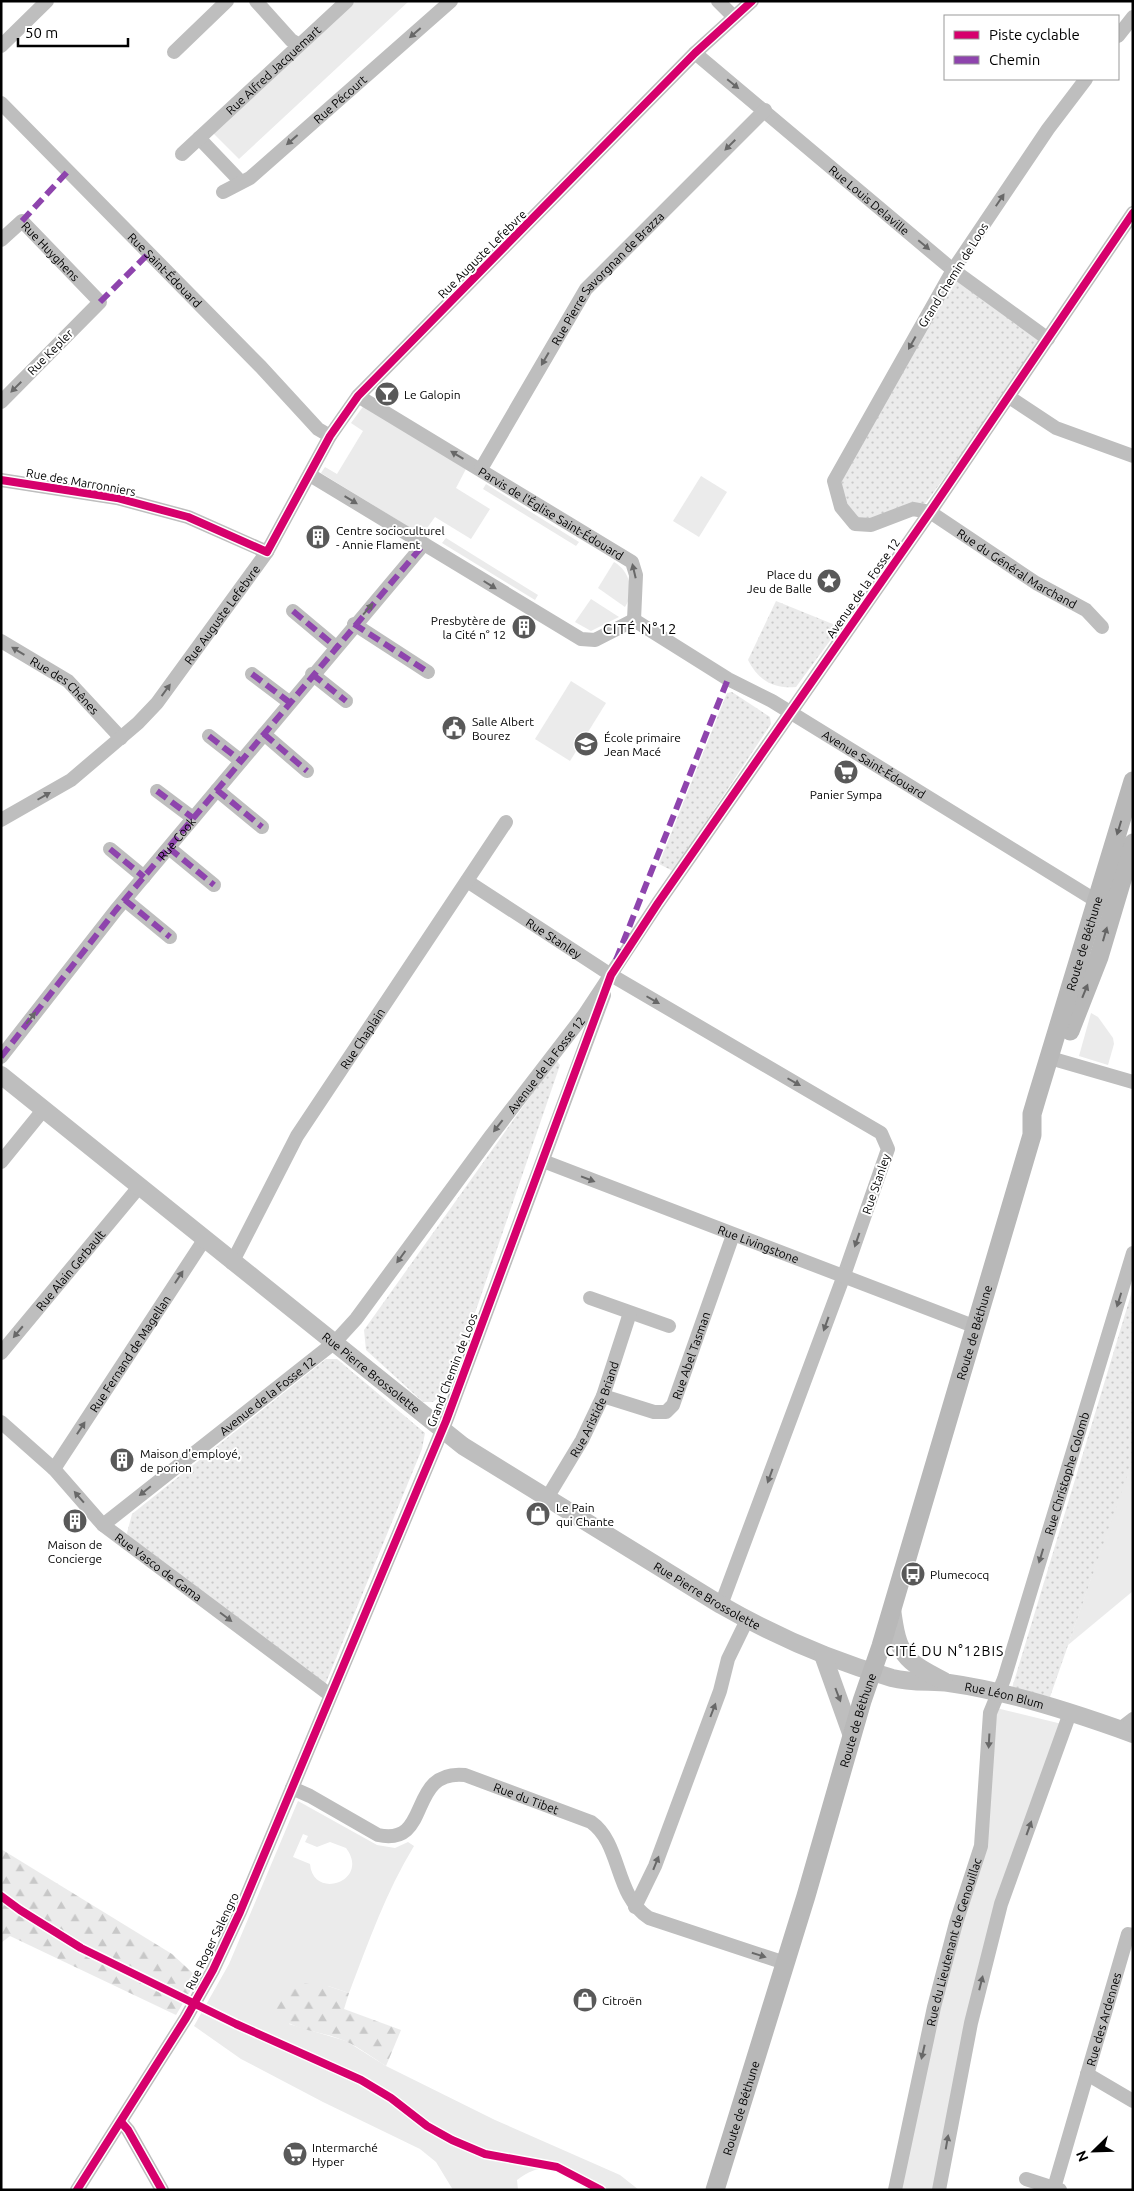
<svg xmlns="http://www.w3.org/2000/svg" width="1134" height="2191" viewBox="0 0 1134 2191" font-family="Ubuntu,sans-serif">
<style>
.grass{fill:#ebebeb;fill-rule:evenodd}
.forest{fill:url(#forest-firs)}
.park{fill:url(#park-dots)}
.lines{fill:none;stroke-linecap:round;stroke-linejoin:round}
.minor{stroke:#bebebe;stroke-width:14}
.tertiary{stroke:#bebebe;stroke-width:18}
.secondary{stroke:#b8b8b8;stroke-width:19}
.quiet{stroke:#8e44ad;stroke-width:6;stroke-dasharray:12 6;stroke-linecap:butt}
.cycleway-casing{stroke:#fff;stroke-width:11}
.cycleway{stroke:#d6006c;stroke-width:8}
.oneway{fill:#686868}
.oneway2{fill:#656565}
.labels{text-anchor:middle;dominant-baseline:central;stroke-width:4;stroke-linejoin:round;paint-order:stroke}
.street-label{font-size:12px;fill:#000;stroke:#fff}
.poi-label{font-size:12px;fill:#000;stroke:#fff;text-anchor:start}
.neighbourhood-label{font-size:14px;letter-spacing:1px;fill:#000;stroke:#fff}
.quarter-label{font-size:15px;letter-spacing:1px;fill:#000;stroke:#fff}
</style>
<defs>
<pattern id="forest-firs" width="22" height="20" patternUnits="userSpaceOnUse" patternTransform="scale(1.25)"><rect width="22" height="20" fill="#ebebeb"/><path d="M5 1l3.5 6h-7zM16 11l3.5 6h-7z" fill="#c8c8c8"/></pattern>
<pattern id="park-dots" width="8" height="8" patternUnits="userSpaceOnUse" patternTransform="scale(1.25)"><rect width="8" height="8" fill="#ebebeb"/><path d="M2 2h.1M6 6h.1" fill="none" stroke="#c8c8c8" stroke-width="1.8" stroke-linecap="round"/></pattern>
</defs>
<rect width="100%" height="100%" fill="#fff"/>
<g class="grass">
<polygon points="356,1 409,1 239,159 213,133"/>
<polygon points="365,404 467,467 456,488 490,509 471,539 435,517 422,535 321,473 325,467 337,474 363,431 351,423"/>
<polygon points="701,476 727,492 699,537 673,521"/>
<polygon points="486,484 579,542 576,546 483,489"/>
<polygon points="446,538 538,595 535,600 442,543"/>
<path d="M 614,562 C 630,571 635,592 625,607 L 598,588 Z"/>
<polygon points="591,599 619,617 591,631 575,622"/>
<polygon points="571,681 606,703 570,761 535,739"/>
<polygon points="1091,1013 1098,1017 1113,1038 1114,1044 1108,1065 1079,1056"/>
<polygon points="1133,1459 1133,1591 1068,1645 1126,1477"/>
<polygon points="992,1707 1066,1725 1001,1904 939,2190 894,2190 981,1846"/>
<path d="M 298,1801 L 377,1845 L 395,1848 L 408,1842 L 414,1846 C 386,1892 368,1943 349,1993 L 328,1986 L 289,2024 L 346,2041 L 386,2066 L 495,2120 L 620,2175 L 639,2190 C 627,2190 602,2191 592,2189 C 559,2176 551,2155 517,2180 L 518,2190 L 453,2190 L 436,2162 L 420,2149 L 323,2102 L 241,2059 L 194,2026 L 229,1964 ZM 303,1834 L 308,1836 L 305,1842 L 317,1847 L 330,1842 L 346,1848 C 371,1881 313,1901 310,1864 L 293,1857 Z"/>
</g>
<g class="forest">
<polygon points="1,1849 172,1954 198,1978 176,2015 10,1936 1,1943"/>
<path d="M 300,1983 L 328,1986 L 349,1993 L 344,2009 L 401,2030 L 386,2066 C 373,2058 359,2047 345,2041 C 313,2027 287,2035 268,2000 L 279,1991 Z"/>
</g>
<g class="park">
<polygon points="953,270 1048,339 921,509 868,527 847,507 840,480"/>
<path d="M 776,601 L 840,627 L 796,687 C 773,689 758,680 748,660 Z"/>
<polygon points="732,692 770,717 771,724 673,871 659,864 727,693"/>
<polygon points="556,1060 560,1065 449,1389 433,1402 423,1402 366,1350 364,1330"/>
<polygon points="1133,1288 1133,1459 1050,1697 1012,1688"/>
<polygon points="326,1359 337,1359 425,1433 422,1449 325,1685 131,1542 127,1533 132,1514"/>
</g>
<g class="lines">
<g class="minor">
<polyline points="256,1 291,40 299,45"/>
<polyline points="718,1 733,16"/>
<polyline points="1118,36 1133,17"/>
<polyline points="1,46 47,1"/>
<polyline points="174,52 227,1"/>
<path id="s1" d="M 695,53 L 953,270 L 1048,339"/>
<path id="s2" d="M 1086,79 L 1048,129 L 953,270 L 834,481 L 841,507 L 855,524 L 871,525 L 913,509 L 930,512 L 1036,583 L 1086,610 L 1102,627"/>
<path id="s3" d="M 1,103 L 261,367 L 318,429 L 330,436"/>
<polyline points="199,138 241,182"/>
<path id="s4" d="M 182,154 L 347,1"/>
<path id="s5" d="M 223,192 L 250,178 L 451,1"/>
<path id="s6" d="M 1,240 L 22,221 L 100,302 L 1,402"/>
<path id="s7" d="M 358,396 L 632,562 L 636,575 L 634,620"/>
<polyline points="1009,397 1056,428 1133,456"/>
<path id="s8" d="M 481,469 L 586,289 L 765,110"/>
<polyline points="310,475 581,639 595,640 634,620"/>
<polyline points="1,480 117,498 188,517 267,552"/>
<polyline points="293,611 336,647"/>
<path id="s9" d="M 634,620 L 728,679 L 772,701 L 1103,905"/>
<polyline points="354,624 428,672"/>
<path id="s10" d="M 1,641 L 68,681 L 121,738"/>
<polyline points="252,674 289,702"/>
<polyline points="312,674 346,701"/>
<polyline points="264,734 307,771"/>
<polyline points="209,736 241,761"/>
<polyline points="217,790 262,827"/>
<polyline points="157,791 193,818"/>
<path id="s11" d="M 1,820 L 71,780 L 138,723 L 157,703 L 267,552 L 330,436 L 358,396 L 695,53 L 752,1"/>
<polyline points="169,848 214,885"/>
<polyline points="110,849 144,877"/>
<path id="s12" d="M 467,881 L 611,975 L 881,1133 L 888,1149 L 843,1278 L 721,1605"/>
<polyline points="125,900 170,937"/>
<polyline points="1,1057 116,910 424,544"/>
<polyline points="1050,1058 1133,1082"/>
<path id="s13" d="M 543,1161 L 976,1327"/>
<polyline points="1,1162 44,1109"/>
<path id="s14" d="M 232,1263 L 297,1136 L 506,822"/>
<polyline points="590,1298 669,1326"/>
<path id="s15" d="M 1,1353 L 139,1187"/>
<path id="s16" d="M 603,1396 L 654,1412 L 666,1412 L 673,1405 L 733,1235"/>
<path id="s17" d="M 1,1422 L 54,1469 L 103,1525 L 330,1695"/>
<path id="s18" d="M 54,1469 L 204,1240"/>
<path id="s19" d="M 547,1498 L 582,1440 L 603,1396 L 630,1313"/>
<path id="s20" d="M 103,1525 L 335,1342 L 356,1319 L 490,1137 L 584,1015 L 658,903 L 930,512 L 1133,213"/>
<polyline points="1120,1729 1133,1719"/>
<path id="s21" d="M 292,1788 L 310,1796 L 378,1835 C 433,1847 406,1769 465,1775 L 591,1822 C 622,1844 614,1895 649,1918 L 785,1963"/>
<polyline points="635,1907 655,1866 720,1691 728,1659 747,1620"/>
<polyline points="1087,2074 1133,2101"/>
<polyline points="121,2122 128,2130 162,2190"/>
<polyline points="1026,2179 1060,2190"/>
<path id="s22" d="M 1054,2188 L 1128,1934 L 1133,1935"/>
<polyline points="77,2190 186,2018 213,1970 240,1912 446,1421 604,995"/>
<path id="s23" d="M 895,2190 L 934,2007 L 956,1923 L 981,1846 L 990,1713 L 1004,1679 L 1133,1253"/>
<polyline points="939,2190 971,2023 1001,1904 1070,1713"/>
</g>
<g class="tertiary">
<path id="s24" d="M 1,1075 L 463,1446 L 721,1605 C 775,1636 833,1661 892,1678 C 911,1683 931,1681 949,1683 C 1007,1691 1078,1714 1133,1734"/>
<path d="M 892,1609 C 898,1655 903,1660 944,1681"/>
<polyline points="823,1655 852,1736"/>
</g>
<g class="secondary">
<polyline points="1070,1031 1099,957 1133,843"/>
<path id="s25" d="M 715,2190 L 806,1896 L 862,1701 L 881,1646 L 1032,1135 L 1032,1114 L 1037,1097 L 1133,781"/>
</g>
<g class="quiet">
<polyline points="22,221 69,170"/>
<polyline points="100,302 148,254"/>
<polyline points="293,611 336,647"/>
<polyline points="354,624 428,672"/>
<polyline points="252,674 289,702"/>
<polyline points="312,674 346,701"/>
<polyline points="264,734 307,771"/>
<polyline points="209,736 241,761"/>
<polyline points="217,790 262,827"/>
<polyline points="157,791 193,818"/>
<polyline points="169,848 214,885"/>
<polyline points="110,849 144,877"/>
<polyline points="125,900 170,937"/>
<polyline points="616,960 728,679"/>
<path id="s26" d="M 1,1057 L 116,910 L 424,544"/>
</g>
<defs>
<g id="cycleway">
<polyline points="1,480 117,498 188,517 267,552 330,436 358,396 695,53 752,1"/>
<polyline points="1,1896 20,1910 81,1948 236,2024 361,2080 391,2098 427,2126 452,2140 485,2154 557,2167 601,2190"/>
<polyline points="121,2122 128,2130 162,2190"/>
<polyline points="77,2190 186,2018 213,1970 240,1912 446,1421 611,975 658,903 930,512 1133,213"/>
</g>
</defs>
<use href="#cycleway" class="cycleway-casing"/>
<use href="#cycleway" class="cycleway"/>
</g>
<defs><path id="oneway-solid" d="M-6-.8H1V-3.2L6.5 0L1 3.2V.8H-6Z" transform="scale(1.25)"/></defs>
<g class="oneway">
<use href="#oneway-solid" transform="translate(415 33) rotate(139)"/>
<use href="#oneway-solid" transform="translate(733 84) rotate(39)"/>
<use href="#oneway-solid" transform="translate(292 140) rotate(139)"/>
<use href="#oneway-solid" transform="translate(730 145) rotate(135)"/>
<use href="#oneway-solid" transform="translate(1000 200) rotate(-56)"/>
<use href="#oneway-solid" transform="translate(924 245) rotate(40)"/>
<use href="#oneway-solid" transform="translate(912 343) rotate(119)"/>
<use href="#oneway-solid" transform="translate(545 359) rotate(120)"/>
<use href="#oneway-solid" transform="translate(16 387) rotate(135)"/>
<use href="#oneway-solid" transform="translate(457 455) rotate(-149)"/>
<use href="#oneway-solid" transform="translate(351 500) rotate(31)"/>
<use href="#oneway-solid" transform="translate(634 571) rotate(-103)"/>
<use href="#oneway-solid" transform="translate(490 585) rotate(32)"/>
<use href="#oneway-solid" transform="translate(368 609) rotate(-49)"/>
<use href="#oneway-solid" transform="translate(18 651) rotate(-149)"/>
<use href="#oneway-solid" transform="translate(166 690) rotate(-54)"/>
<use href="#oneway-solid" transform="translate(44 796) rotate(-30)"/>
<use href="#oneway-solid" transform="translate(653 1000) rotate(30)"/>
<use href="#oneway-solid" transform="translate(31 1018) rotate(-52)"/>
<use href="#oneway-solid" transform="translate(794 1082) rotate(30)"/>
<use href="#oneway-solid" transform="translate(498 1126) rotate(128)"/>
<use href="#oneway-solid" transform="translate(588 1179) rotate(21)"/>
<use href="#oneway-solid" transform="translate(857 1240) rotate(109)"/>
<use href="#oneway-solid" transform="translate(401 1257) rotate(126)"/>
<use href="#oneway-solid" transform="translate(179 1277) rotate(-57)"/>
<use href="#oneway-solid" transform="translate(1119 1300) rotate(107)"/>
<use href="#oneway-solid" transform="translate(826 1324) rotate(110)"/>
<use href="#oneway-solid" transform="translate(18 1332) rotate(130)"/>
<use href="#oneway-solid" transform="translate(81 1428) rotate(-57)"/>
<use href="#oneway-solid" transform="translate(770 1476) rotate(110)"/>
<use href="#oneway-solid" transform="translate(145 1491) rotate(141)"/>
<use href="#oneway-solid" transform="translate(79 1497) rotate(-131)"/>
<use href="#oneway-solid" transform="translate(1041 1556) rotate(107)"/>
<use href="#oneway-solid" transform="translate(226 1617) rotate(37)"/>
<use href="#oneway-solid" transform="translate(838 1695) rotate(69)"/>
<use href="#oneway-solid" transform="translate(713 1710) rotate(-69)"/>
<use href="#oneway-solid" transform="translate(989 1741) rotate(93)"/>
<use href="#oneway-solid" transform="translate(1029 1828) rotate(-70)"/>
<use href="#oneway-solid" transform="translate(656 1863) rotate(-68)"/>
<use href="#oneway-solid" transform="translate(759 1955) rotate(17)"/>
<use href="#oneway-solid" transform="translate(981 1983) rotate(-76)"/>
<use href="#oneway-solid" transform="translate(923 2052) rotate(103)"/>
<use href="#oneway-solid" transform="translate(947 2142) rotate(-80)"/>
</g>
<g class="oneway2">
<use href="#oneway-solid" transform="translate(1119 828) rotate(107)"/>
<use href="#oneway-solid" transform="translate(1105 934) rotate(-74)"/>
<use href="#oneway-solid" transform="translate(1085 991) rotate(-68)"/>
</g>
<defs>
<symbol id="bar-disc" viewBox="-11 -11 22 22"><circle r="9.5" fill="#595959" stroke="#fff"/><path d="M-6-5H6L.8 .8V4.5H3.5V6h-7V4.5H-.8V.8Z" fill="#fff"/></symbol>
<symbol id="building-disc" viewBox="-11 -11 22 22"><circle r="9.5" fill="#595959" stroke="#fff"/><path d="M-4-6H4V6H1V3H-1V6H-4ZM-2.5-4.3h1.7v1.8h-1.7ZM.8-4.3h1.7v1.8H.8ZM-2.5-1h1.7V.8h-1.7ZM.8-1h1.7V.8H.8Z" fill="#fff"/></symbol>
<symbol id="sight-disc" viewBox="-11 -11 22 22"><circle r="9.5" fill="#595959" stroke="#fff"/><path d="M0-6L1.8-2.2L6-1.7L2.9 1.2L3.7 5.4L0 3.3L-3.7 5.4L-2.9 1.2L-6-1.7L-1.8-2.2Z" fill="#fff"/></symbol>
<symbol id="civic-disc" viewBox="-11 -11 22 22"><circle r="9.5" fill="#595959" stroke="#fff"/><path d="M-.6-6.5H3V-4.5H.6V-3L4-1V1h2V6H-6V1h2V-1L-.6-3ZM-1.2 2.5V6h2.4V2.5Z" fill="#fff"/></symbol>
<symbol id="school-disc" viewBox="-11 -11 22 22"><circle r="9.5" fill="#595959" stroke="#fff"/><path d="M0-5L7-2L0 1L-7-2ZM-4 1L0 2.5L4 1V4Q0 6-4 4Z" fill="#fff"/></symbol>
<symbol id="supermarket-disc" viewBox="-11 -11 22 22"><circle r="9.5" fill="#595959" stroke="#fff"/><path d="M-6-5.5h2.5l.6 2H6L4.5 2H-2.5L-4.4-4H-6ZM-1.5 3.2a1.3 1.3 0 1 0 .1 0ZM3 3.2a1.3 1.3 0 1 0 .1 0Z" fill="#fff"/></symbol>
<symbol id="shop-disc" viewBox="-11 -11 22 22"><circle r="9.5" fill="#595959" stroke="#fff"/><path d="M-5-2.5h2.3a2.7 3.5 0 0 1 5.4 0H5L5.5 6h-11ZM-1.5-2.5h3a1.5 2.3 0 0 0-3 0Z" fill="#fff"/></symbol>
<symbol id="bus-disc" viewBox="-11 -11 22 22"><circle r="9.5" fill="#595959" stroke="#fff"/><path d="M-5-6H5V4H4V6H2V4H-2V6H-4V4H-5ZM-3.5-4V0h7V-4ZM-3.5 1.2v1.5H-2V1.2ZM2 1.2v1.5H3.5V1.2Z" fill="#fff"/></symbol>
</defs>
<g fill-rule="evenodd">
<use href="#bar-disc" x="373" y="380" width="28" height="28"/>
<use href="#building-disc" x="304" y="523" width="28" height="28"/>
<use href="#sight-disc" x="815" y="567" width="28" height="28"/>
<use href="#building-disc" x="510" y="613" width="28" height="28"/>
<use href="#civic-disc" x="440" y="714" width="28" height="28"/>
<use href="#school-disc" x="572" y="730" width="28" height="28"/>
<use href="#supermarket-disc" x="832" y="758" width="28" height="28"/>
<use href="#building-disc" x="108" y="1446" width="28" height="28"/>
<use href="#shop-disc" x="524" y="1500" width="28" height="28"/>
<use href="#building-disc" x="61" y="1507" width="28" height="28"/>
<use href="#bus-disc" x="899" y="1560" width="28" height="28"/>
<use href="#shop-disc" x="571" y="1986" width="28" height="28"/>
<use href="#supermarket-disc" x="281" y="2140" width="28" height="28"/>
</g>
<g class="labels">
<g class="street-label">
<text stroke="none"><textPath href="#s4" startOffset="124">Rue Alfred Jacquemart</textPath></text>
<text stroke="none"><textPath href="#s5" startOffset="150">Rue Pécourt</textPath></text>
<text stroke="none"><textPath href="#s1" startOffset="228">Rue Louis Delaville</textPath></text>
<text stroke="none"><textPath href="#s6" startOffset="70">Rue Huyghens</textPath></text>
<text transform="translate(482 254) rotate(-45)">Rue Auguste Lefebvre</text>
<text stroke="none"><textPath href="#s3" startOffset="234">Rue Saint-Édouard</textPath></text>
<text transform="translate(953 275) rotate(-58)">Grand Chemin de Loos</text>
<text stroke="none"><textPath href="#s8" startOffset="230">Rue Pierre Savorgnan de Brazza</textPath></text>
<text transform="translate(50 352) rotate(-45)">Rue Kepler</text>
<text transform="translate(81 482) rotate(10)">Rue des Marronniers</text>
<text stroke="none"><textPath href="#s7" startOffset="226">Parvis de l'Église Saint-Édouard</textPath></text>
<text stroke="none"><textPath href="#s2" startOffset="706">Rue du Général Marchand</textPath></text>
<text transform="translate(863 588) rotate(-55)">Avenue de la Fosse 12</text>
<text stroke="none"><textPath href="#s11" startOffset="306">Rue Auguste Lefebvre</textPath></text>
<text stroke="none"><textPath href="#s10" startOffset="78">Rue des Chênes</textPath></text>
<text stroke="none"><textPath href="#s9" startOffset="280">Avenue Saint-Édouard</textPath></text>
<text stroke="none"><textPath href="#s26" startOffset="280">Rue Cook</textPath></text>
<text stroke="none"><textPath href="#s12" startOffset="104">Rue Stanley</textPath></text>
<text stroke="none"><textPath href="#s25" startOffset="1301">Route de Béthune</textPath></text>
<text stroke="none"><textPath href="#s14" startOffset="260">Rue Chaplain</textPath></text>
<text stroke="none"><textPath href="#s20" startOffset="644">Avenue de la Fosse 12</textPath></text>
<text transform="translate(876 1184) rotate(-71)">Rue Stanley</text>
<text stroke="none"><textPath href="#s13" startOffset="231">Rue Livingstone</textPath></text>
<text stroke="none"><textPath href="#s15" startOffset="108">Rue Alain Gerbault</textPath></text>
<text stroke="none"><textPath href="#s25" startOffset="896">Route de Béthune</textPath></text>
<text stroke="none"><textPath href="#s18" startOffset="138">Rue Fernand de Magellan</textPath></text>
<text stroke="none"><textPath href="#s16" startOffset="128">Rue Abel Tasman</textPath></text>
<text transform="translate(452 1370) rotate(-69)">Grand Chemin de Loos</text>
<text stroke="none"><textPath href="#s24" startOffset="475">Rue Pierre Brossolette</textPath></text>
<text stroke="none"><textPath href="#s20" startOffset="209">Avenue de la Fosse 12</textPath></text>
<text stroke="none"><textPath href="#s19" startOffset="101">Rue Aristide Briand</textPath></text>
<text stroke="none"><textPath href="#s23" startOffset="740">Rue Christophe Colomb</textPath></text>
<text stroke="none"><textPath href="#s17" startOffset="215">Rue Vasco de Gama</textPath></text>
<text stroke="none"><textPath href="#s24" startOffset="879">Rue Pierre Brossolette</textPath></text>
<text stroke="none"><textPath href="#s24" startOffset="1196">Rue Léon Blum</textPath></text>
<text stroke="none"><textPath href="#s25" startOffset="491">Route de Béthune</textPath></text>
<text stroke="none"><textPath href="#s21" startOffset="281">Rue du Tibet</textPath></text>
<text transform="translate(212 1941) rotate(-64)">Rue Roger Salengro</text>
<text stroke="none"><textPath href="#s23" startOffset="255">Rue du Lieutenant de Genouillac</textPath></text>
<text stroke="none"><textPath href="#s22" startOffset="176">Rue des Ardennes</textPath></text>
<text stroke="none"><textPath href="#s25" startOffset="86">Route de Béthune</textPath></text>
</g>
<g class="poi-label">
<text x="404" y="394">Le Galopin</text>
<text x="336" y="530">Centre socioculturel<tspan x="336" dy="14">- Annie Flament</tspan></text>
<text x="812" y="574" text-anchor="end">Place du<tspan x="812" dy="14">Jeu de Balle</tspan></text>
<text x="506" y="620" text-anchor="end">Presbytère de<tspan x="506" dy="14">la Cité n° 12</tspan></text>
<text x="472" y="721">Salle Albert<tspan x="472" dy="14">Bourez</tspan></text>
<text x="604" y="737">École primaire<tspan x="604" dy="14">Jean Macé</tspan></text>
<text x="846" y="794" text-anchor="middle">Panier Sympa</text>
<text x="140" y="1453">Maison d'employé,<tspan x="140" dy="14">de porion</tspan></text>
<text x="556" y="1507">Le Pain<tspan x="556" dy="14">qui Chante</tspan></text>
<text x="75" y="1544" text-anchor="middle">Maison de<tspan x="75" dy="14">Concierge</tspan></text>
<text x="930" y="1574">Plumecocq</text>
<text x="602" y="2000">Citroën</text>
<text x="312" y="2147">Intermarché<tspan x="312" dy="14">Hyper</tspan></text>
</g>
<g class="neighbourhood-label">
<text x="945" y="1651">CITÉ DU N°12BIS</text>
</g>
<g class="quarter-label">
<text x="640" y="628">CITÉ N°12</text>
</g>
</g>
<rect width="1134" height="2191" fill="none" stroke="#000000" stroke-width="5"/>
<rect x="944" y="15" width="175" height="65" fill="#ffffff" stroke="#999999"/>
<rect x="954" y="31" width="25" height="8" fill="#d6006c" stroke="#999999"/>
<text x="989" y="40" font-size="15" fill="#000000">Piste cyclable</text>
<rect x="954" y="56" width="25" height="8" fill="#8e44ad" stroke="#999999"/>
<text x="989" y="65" font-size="15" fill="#000000">Chemin</text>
<g transform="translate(1094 2151) rotate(247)" stroke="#ffffff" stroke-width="4" paint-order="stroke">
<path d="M0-4L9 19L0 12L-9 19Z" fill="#000000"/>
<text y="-8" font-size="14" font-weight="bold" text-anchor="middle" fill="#000000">N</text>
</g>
<path d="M18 38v8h110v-8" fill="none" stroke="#000000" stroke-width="2.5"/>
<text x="25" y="38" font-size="15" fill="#000000" stroke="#ffffff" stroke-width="4" paint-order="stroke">50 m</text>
</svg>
